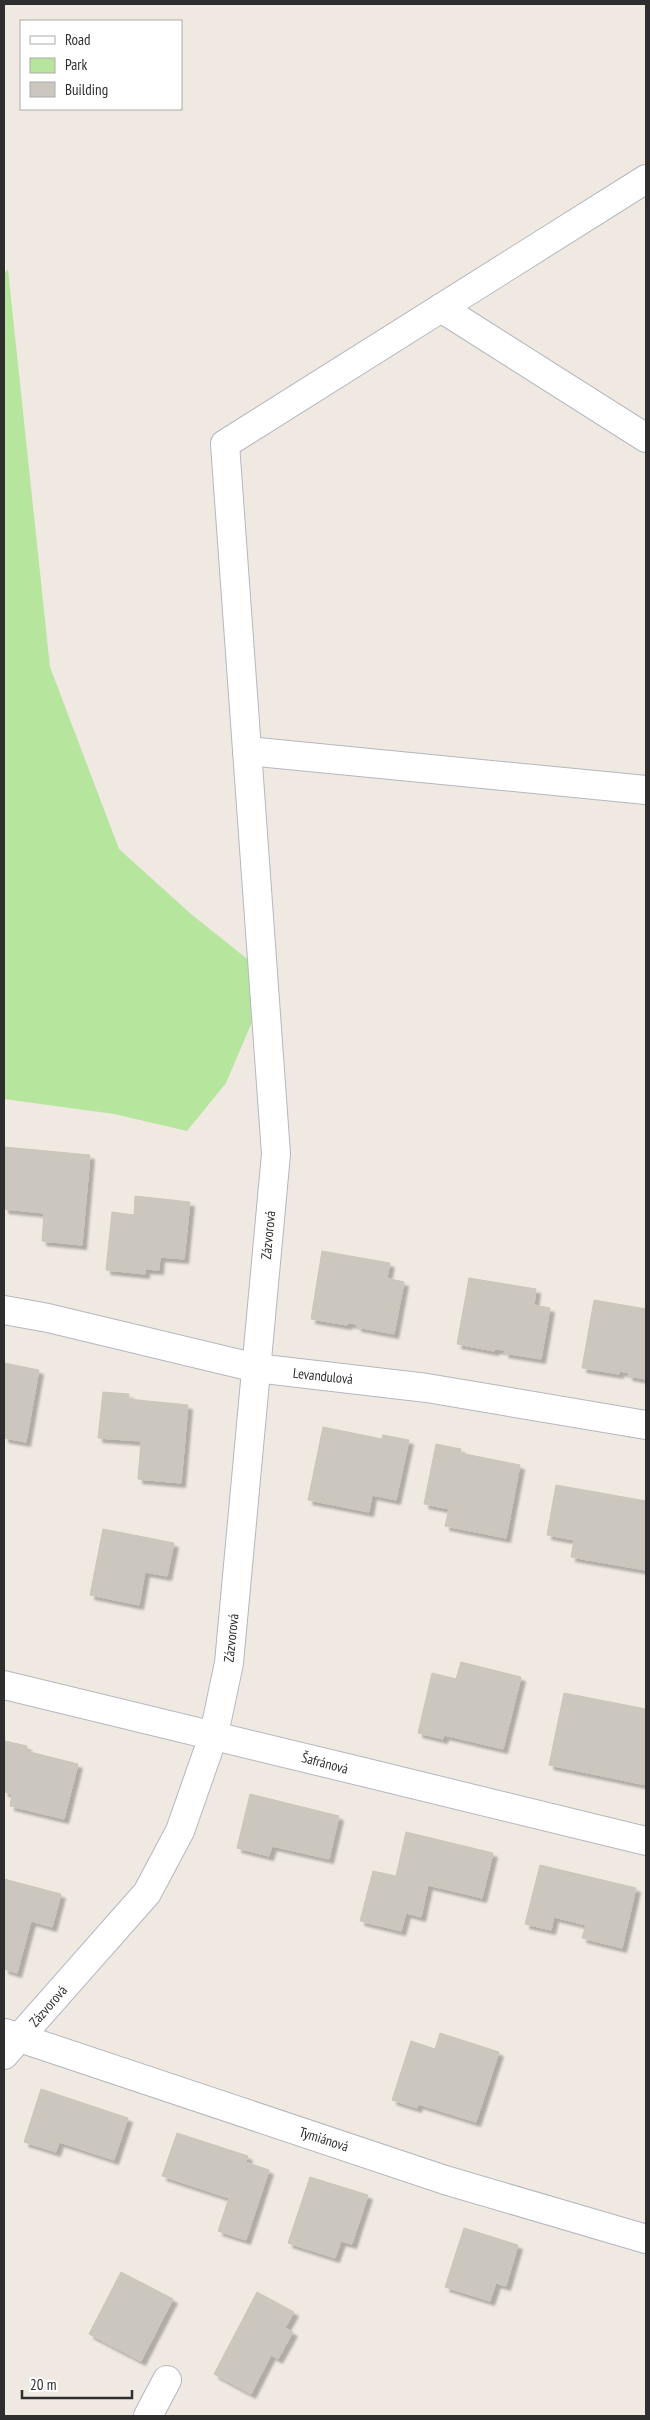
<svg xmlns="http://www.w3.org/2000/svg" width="650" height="2420" viewBox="0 0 650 2420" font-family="'PT Sans Narrow',sans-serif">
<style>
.green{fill:#b6e59e}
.building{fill:#cbc7bf;stroke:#cbc5ba;filter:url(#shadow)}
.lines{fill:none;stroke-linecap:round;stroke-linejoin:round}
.street-casing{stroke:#b4b7c1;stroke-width:30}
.street{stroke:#fff;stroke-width:28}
.labels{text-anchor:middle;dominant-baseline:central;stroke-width:4.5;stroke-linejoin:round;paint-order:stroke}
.street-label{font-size:14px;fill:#2e2e2e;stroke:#fff}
</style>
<defs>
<filter id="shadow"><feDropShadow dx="4.5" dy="4.5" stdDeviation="1" flood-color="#0004"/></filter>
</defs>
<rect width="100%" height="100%" fill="#efe9e1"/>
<polygon class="green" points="8,270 50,667 119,849 191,914 251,962 255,1015 226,1083 187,1131 114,1114 4,1099 4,273"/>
<g class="building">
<polygon points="4,1147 90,1155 82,1245 42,1241 44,1213 4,1209"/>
<polygon points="135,1196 190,1202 184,1259 160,1257 159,1270 145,1269 145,1274 106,1270 112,1212 134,1215"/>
<polygon points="322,1251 390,1263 387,1278 404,1282 394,1334 357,1327 357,1324 348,1323 347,1325 311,1319"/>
<polygon points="469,1278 536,1289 534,1305 550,1308 541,1359 504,1353 505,1350 495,1349 494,1351 457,1344"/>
<polygon points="594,1300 646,1309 646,1379 628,1376 629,1373 619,1371 619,1374 582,1368"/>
<polygon points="4,1363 39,1370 26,1442 4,1438"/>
<polygon points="103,1392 129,1394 128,1399 188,1405 181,1483 138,1479 141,1441 98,1438"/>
<polygon points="323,1427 382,1439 383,1435 409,1440 396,1500 372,1495 369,1512 308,1500"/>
<polygon points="436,1444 461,1449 460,1453 520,1465 506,1538 445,1526 449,1509 424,1504"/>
<polygon points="556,1485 646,1501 645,1570 571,1557 574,1540 547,1535"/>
<polygon points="103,1529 174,1543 167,1576 145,1572 139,1605 90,1595"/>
<polygon points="461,1662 521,1677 503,1749 444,1735 443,1739 418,1733 432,1673 456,1679"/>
<polygon points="564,1693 646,1709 646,1785 549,1765"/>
<polygon points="5,1741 27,1746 26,1751 78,1764 64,1819 10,1806 12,1794 4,1792"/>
<polygon points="250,1794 339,1816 329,1859 272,1846 269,1856 237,1848"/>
<polygon points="406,1832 493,1853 482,1898 428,1885 421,1917 406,1913 401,1931 360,1921 373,1871 396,1876"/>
<polygon points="540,1865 636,1888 622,1948 582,1938 586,1925 554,1917 551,1930 525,1924"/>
<polygon points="4,1879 61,1894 52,1927 31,1921 17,1973 4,1969"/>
<polygon points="440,2033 499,2052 476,2122 418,2104 417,2108 392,2100 411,2041 435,2049"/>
<polygon points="41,2089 128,2118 114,2160 59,2142 56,2152 24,2142"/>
<polygon points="177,2133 248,2156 246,2162 269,2170 246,2240 218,2231 229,2198 162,2176"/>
<polygon points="310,2177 368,2195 352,2244 341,2241 335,2258 288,2243"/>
<polygon points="464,2228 518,2245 506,2286 496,2283 490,2301 445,2287"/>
<polygon points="121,2272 173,2299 141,2361 89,2334"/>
<polygon points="257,2292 294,2312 285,2328 293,2332 278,2359 271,2355 251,2394 214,2374"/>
</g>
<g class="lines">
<defs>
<g id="street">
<polyline points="441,308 646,438"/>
<polyline points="247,751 646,790"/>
<polyline points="4,1310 48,1318 256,1368 427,1388 646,1425"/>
<path d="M 4,1685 C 218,1735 432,1790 646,1841"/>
<polyline points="5,2033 445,2180 646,2239"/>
<polyline points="4,2055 147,1893 180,1831 214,1734 229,1663 276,1154 225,444 646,179"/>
<polyline points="148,2416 167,2380"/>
</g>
</defs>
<use href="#street" class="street-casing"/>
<use href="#street" class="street"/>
</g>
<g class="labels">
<g class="street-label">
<text transform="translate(268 1235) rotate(-85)">Zázvorová</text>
<text transform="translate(323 1376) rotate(6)">Levandulová</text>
<text transform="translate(231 1638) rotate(-84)">Zázvorová</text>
<text transform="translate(325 1763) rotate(15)">Šafránová</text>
<text transform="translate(48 2006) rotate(-49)">Zázvorová</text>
<text transform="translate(324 2139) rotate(18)">Tymiánová</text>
</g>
</g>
<rect width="650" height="2420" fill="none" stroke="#2e2e2e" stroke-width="10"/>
<rect x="20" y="20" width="162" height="90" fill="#ffffff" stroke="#ababab"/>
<rect x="30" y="36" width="25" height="8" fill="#ffffff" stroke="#ababab"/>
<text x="65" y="45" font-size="15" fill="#2e2e2e">Road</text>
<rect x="30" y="58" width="25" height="15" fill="#b6e59e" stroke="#ababab"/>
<text x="65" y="70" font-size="15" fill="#2e2e2e">Park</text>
<rect x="30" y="82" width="25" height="15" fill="#cbc7bf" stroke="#ababab"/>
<text x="65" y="95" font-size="15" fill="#2e2e2e">Building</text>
<path d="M22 2390v8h110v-8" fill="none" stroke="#2e2e2e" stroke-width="2.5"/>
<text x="30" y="2390" font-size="15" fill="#2e2e2e" stroke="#ffffff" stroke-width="4" paint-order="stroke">20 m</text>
</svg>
